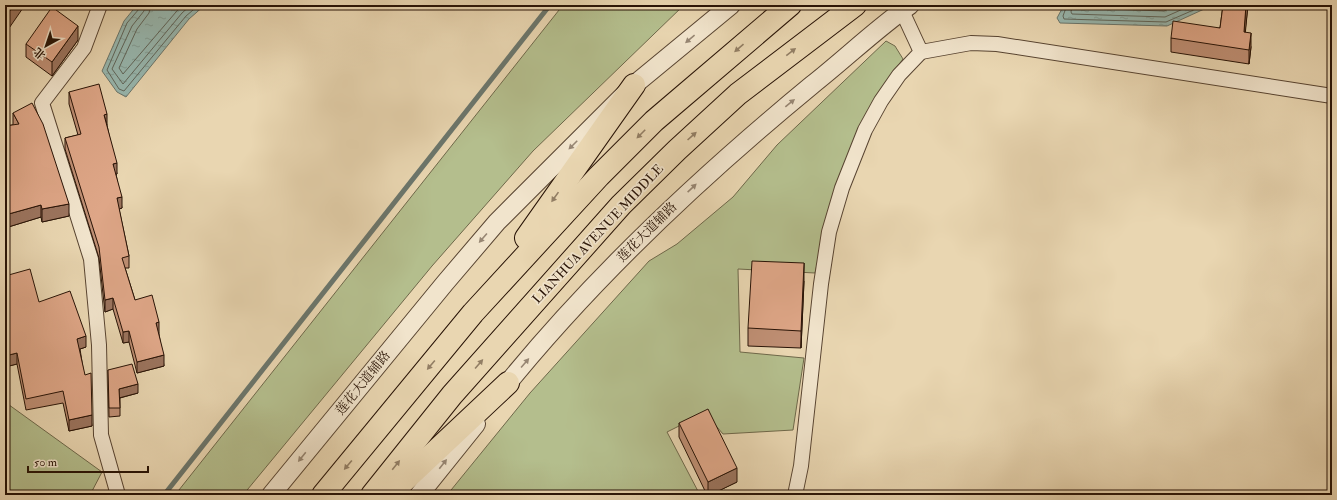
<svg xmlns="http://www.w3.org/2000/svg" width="1337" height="500" viewBox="0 0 1337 500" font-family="'IM FELL Double Pica','Noto Serif SC',serif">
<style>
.grass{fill:#b4be8d;stroke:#6e684a}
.water{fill:url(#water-ripples);stroke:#6b766c}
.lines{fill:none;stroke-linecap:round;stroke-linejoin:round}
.shore{stroke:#60665b;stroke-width:1}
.stream{stroke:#6b766c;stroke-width:5}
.minor-casing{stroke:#584431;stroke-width:16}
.tertiary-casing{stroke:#584431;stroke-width:20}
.primary-casing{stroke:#281306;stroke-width:24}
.minor{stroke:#f1e4cc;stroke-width:14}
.tertiary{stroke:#f1e4cc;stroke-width:18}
.primary{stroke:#e9d6b1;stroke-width:22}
.wall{fill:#bf8f74;stroke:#281306}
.shaded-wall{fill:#9b745e;stroke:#281306}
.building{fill:#dea687;stroke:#281306}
.oneway{fill:#978673}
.oneway2{fill:#927e64}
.labels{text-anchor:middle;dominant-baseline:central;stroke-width:3.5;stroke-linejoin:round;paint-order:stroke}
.street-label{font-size:13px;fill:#281306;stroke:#f1e4cc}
</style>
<defs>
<pattern id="water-ripples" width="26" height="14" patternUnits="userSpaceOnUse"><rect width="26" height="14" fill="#98b8b0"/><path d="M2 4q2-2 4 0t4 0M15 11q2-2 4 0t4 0" fill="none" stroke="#839d96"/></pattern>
</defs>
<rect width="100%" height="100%" fill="#e9d6b1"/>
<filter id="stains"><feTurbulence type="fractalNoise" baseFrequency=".005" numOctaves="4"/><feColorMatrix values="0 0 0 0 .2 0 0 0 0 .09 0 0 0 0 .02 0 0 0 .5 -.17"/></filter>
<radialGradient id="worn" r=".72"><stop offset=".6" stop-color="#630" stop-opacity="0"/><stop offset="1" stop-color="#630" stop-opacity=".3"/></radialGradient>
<g class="grass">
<polygon points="563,5 684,5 533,151 432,266 243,495 175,495"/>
<polygon points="886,41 895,46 903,59 891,75 836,187 815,273 738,269 740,352 804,358 793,430 723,434 705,413 667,432 700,495 447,495 530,393 649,261 677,244 733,197 777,145"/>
<polygon points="5,402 102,472 90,495 5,495"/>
</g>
<g class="water">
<polygon points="137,5 205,5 189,19 126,97 117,92 102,71 124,21"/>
<polygon points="1064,5 1213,5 1167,26 1060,23 1057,18"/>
</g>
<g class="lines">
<g class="shore">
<polyline points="140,5 139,9 127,23 107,70 119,89 124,91 186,16 199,5"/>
<polyline points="145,5 144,11 132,26 112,69 123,84 182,13 191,5"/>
<polyline points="151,5 149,13 137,29 119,68 123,74 182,5"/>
<polyline points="1067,5 1063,16 1064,19 1166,22 1205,5"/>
<polyline points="1072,5 1071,12 1072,14 1165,17 1192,5"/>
<polyline points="1078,5 1080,8 1164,11 1178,5"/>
</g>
<polyline class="stream" points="164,495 550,5"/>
<defs>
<g id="minor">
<polyline points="100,5 84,48 42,103 91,259 99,345 101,435 118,495"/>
<polyline points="921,52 971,43 997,44 1332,96"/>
<polyline points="795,495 801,466 821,284 829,232 842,188 865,130 881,101 899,75 921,52 902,11"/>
</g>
<g id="tertiary">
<path d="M 499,394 C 591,279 699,178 812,85 C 845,59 876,29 910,5"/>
<polyline points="271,495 445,283 497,222 634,85 731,5"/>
<polyline points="419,495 476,424"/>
</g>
<g id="primary">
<polyline points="526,238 634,85"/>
<polyline points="323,495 473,313 599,176 654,121 790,5"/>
<polyline points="372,495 452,395 621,205 677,150 738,94 855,5"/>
<polyline points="389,495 508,383"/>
</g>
</defs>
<use href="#minor" class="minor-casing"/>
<use href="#tertiary" class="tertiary-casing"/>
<use href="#primary" class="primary-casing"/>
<use href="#minor" class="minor"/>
<use href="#tertiary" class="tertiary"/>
<use href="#primary" class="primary"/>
</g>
<g class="wall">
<polygon points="1223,5 1248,5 1245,32 1251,47 1249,64 1171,52 1171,38 1220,28"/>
<polygon points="78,40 52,76 26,57 26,44"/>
<polygon points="69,92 107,125 117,174 116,174 122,208 119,209 129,256 129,268 125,268 135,300 159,333 159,334 164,366 137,373 129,342 123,343 113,309 105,312 99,258 65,149 65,138 78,135 69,104"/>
<polygon points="13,113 69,216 42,222 41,217 5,228 5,126 13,125"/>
<polygon points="804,281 801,348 748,346 748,328"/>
<polygon points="39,302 86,347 80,349 92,426 69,431 63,403 26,410 17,364 5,367"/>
<polygon points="108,370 138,393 120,398 120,416 109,417"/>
<polygon points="679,423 737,482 710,495 707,495 679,437"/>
</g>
<g class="shaded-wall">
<polygon points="14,5 25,5 5,34 5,18"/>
<polygon points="1246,5 1248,5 1244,46 1244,32"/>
<polygon points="78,26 78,40 52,76 52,62"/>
<polygon points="1251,33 1251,47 1249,64 1249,50"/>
<polygon points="107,114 107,125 104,115"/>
<polygon points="117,163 117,174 113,175 113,164"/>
<polygon points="122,197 122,208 117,210 117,198"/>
<polygon points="69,204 69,216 42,222 42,209"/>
<polygon points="41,205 41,217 5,228 5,215"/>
<polygon points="804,263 804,281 801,348 801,331"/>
<polygon points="113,298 113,309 105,312 105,300"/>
<polygon points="159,322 159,333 156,334 156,323"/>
<polygon points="129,331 129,342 123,343 123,332"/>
<polygon points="86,336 86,347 77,350 77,339"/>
<polygon points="17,353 17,364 5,367 5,356"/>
<polygon points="164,355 164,366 137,373 137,362"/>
<polygon points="138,384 138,393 119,398 119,389"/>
<polygon points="92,415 92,426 69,431 69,420"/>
<polygon points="737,468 737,482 710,495 708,495 708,482"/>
</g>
<g class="building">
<polygon points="5,5 14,5 5,18"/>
<polygon points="1223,5 1246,5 1244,32 1251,33 1249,50 1171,38 1173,21 1220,28"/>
<polygon points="52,7 78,26 52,62 26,44"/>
<polygon points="99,84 107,114 104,115 117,163 113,164 122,197 117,198 129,256 122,258 135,300 152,295 159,322 156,323 164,355 137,362 129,331 123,332 113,298 105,300 99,247 65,138 81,134 69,92"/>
<polygon points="32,103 43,124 69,204 42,209 41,205 5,215 5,126 19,124 13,113"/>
<polygon points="752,261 804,263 801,331 748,328"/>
<polygon points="30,269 39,302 70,291 86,336 77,339 85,375 91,373 92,415 69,420 63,391 26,399 17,353 5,356 5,276"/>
<polygon points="132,364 138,384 119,389 120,408 109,408 108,370"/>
<polygon points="708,409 737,468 708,482 679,423"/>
</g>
<defs><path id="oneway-solid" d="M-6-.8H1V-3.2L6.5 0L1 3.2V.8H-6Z"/></defs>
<g class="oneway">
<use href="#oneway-solid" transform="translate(690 39) rotate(140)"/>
<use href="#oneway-solid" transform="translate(790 103) rotate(-39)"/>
<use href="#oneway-solid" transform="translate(573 145) rotate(135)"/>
<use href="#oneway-solid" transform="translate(692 188) rotate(-43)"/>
<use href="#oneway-solid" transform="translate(483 238) rotate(131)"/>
<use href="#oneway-solid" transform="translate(525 363) rotate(-49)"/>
<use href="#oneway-solid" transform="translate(302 457) rotate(129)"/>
<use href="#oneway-solid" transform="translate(443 464) rotate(-52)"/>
</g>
<g class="oneway2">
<use href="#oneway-solid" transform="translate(739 48) rotate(139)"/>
<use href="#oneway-solid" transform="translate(791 52) rotate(-38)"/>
<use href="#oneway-solid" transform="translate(641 134) rotate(135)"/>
<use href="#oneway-solid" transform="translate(692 136) rotate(-42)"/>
<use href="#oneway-solid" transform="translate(555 197) rotate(125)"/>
<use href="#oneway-solid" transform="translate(479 364) rotate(-49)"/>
<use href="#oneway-solid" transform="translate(431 365) rotate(130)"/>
<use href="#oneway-solid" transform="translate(348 465) rotate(130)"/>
<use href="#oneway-solid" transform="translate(396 465) rotate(-51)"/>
</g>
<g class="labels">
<g class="street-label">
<text transform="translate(647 232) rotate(-45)">莲花大道辅路</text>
<text transform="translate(598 234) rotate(-47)">LIANHUA AVENUE MIDDLE</text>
<text transform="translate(363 383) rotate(-51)">莲花大道辅路</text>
</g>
</g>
<rect width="1337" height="500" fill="none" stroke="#e9d6b1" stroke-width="20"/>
<rect x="6" y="6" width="1325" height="488" fill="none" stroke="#281306" stroke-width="2"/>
<rect x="10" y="10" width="1317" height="480" fill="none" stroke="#281306"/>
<g transform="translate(46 46) rotate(220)" stroke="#f1e4cc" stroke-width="3" paint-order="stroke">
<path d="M0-3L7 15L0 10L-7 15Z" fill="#281306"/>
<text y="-6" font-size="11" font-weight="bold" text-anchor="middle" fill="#281306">北</text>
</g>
<path d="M28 466v6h120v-6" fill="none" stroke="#281306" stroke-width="2"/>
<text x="34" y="466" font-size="12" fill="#281306" stroke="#f1e4cc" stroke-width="3" paint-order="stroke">50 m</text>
<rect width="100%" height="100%" filter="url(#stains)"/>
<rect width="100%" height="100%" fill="url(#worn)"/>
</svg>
